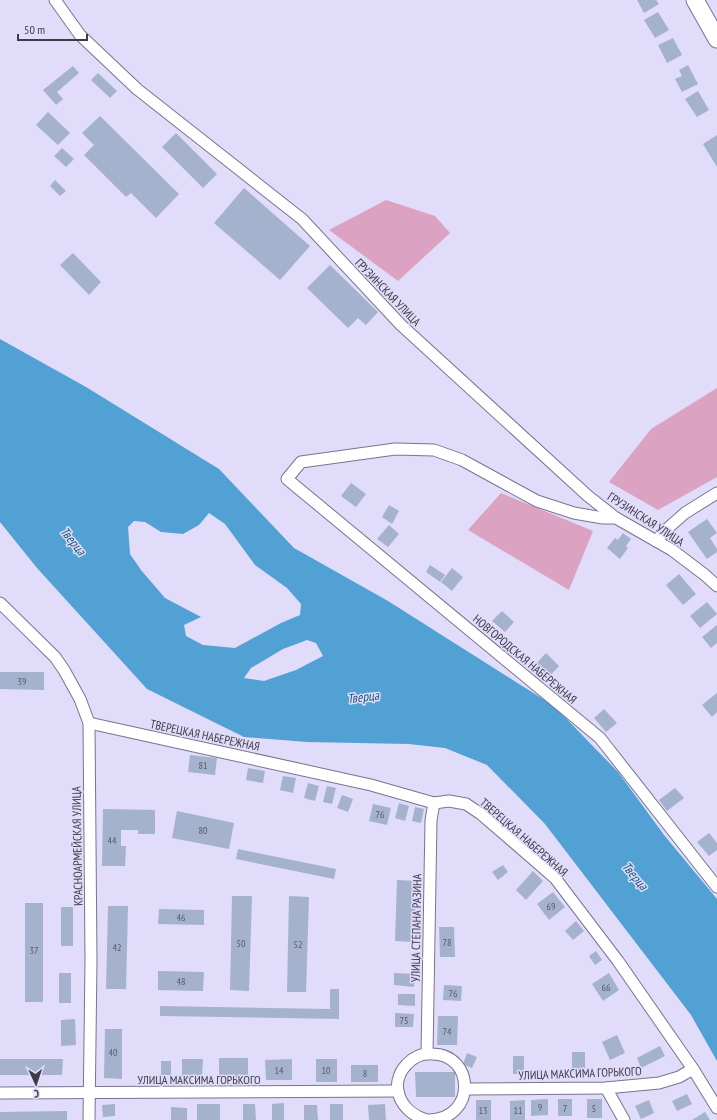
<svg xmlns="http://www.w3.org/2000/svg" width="717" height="1120" viewBox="0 0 717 1120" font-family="'PT Sans Narrow',sans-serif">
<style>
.green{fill:#dca2c2}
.water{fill:#51a1d5;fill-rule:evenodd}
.building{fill:#a5b2cd}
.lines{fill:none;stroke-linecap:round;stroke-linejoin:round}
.street-casing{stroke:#78748f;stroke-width:13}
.primary-casing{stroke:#78748f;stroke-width:19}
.street{stroke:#fff;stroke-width:11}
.primary{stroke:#fff;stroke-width:17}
.labels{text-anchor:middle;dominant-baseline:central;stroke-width:3;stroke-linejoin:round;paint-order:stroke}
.number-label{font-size:10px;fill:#575968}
.street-label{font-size:12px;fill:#3d3b47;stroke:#e0dcfa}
.water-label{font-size:13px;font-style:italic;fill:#195679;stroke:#e0dcfa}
</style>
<rect width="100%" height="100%" fill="#e0dcfa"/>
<g class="green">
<polygon points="386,200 435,216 450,233 398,281 329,230"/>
<polygon points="717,388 717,477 658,510 609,482 651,429"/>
<polygon points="501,493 593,531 569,590 468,530"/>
</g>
<path class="water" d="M 0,339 L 86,387 L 219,469 L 294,548 L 388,601 L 554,706 L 618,772 L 664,835 L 717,899 L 717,1061 L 691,1015 L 545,824 L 487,765 L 445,748 L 409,744 L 307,742 L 244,737 L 147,689 L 37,568 L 0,522 ZM 209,513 L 225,524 L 255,565 L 287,588 L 301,604 L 300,615 L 281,623 L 235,648 L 203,645 L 186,636 L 184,625 L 201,617 L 165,598 L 141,570 L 130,554 L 128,527 L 134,521 L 145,522 L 161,532 L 183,534 L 199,525 ZM 307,640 L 316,643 L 323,656 L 296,670 L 264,681 L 244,678 L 251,668 L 283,649 Z"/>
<g class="building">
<polygon points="637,0 656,0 659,4 644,13"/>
<polygon points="658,12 669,30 655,38 644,20"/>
<polygon points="673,38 682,55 667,63 658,45"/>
<polygon points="688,65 698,84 682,92 675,79 682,76 679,70"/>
<polygon points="73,66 79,73 57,92 63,99 56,105 43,90"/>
<polygon points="98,73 117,91 110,98 91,80"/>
<polygon points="698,91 709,110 697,117 685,99"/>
<polygon points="48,112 70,133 58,145 36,125"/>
<polygon points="100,116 179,194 156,218 131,193 126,197 84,155 94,145 82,133"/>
<polygon points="176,133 217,174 203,188 162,147"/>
<polygon points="717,135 717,167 703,144"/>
<polygon points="62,148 74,159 66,167 54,156"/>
<polygon points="55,180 66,191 60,196 50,186"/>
<polygon points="244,188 310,246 280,280 214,223"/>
<polygon points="73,253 101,282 89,295 60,265"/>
<polygon points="330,265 378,312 366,325 358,318 348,328 307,288"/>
<polygon points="351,483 366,494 356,507 341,496"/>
<polygon points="389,505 399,511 392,524 382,517"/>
<polygon points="707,519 717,533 710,538 717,549 717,552 707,559 688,532"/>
<polygon points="389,525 399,534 388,547 377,539"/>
<polygon points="623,533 631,539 626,546 628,548 620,559 607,548 615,538 618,540"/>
<polygon points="430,565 445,575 440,582 426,572"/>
<polygon points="452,568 463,577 452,591 441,582"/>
<polygon points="679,574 696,594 683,605 666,585"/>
<polygon points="707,602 717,614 700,628 690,616"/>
<polygon points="502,611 514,622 505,632 492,621"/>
<polygon points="717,625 717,643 711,648 702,637"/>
<polygon points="546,653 559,666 548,678 535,665"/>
<polygon points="0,672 44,672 44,690 0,689"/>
<polygon points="717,693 717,712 712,717 702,705"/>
<polygon points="604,709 617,723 606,732 594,718"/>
<polygon points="190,755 217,758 215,775 188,772"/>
<polygon points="248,768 265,771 263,783 246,780"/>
<polygon points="283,776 296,778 293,793 280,790"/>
<polygon points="308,783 319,786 315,801 304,798"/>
<polygon points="327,786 336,788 332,804 323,802"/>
<polygon points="675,788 684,798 667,811 659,800"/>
<polygon points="342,795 353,799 348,812 337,808"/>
<polygon points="399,803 409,806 405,821 395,818"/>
<polygon points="373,804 391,808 387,825 369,821"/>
<polygon points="415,807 424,809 421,823 412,821"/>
<polygon points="103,809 155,810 155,834 138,834 138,830 121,830 121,846 126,846 125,866 102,866"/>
<polygon points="177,811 234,823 229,849 172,838"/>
<polygon points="709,833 717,843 717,850 709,856 697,842"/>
<polygon points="238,849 336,869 334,879 236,859"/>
<polygon points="503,865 508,872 498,880 492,872"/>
<polygon points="533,871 543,881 526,900 516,890"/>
<polygon points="397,880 416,881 414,942 395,941"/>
<polygon points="553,892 565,907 549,920 537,904"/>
<polygon points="232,896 252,896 249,991 230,990"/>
<polygon points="289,896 309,897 306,992 287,992"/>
<rect x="25" y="903" width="18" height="99"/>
<polygon points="108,906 128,906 126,989 106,989"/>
<rect x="61" y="907" width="12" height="39"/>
<polygon points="159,909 204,910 204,925 158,924"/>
<polygon points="576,921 584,931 573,940 565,931"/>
<polygon points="439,927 454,927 455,957 440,957"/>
<polygon points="596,951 602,960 595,965 589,956"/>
<polygon points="158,971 204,972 203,991 158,990"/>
<rect x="59" y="973" width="12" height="30"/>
<polygon points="394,973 415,974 414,987 394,985"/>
<polygon points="609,973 619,990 603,1001 592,984"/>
<polygon points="444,985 462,986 461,1001 443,1000"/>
<polygon points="330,989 339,989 339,1019 160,1016 160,1006 330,1009"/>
<polygon points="398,994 415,994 415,1006 398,1005"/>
<polygon points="395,1013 414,1014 413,1027 395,1027"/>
<polygon points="438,1016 458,1016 457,1045 437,1045"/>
<polygon points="75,1019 76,1045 61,1046 61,1020"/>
<polygon points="105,1029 122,1029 122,1079 104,1078"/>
<polygon points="617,1035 625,1053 610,1060 602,1042"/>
<polygon points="660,1046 665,1056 641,1068 637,1058"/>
<rect x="572" y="1052" width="13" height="20"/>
<polygon points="467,1053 477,1057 472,1068 463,1064"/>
<rect x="513" y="1056" width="11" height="18"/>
<rect x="219" y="1058" width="29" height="20"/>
<polygon points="0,1059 63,1059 62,1075 0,1075"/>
<polygon points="182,1059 203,1059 202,1078 182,1078"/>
<polygon points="292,1059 292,1080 266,1080 265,1060"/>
<rect x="316" y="1059" width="21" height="23"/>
<rect x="161" y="1061" width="10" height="14"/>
<rect x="351" y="1065" width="27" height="17"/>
<polygon points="415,1072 455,1072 455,1097 416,1097"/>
<polygon points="687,1094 692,1104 677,1111 672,1101"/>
<polygon points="548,1099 548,1115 531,1116 531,1100"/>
<rect x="558" y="1099" width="14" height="17"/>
<rect x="587" y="1099" width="15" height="19"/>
<rect x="476" y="1100" width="15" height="20"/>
<polygon points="525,1100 525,1120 510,1120 510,1101"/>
<polygon points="649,1100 654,1113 641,1119 635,1106"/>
<polygon points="284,1103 284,1120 272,1120 272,1104"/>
<polygon points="115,1104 115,1116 103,1117 102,1105"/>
<rect x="197" y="1104" width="23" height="16"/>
<polygon points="243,1104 255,1104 256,1120 243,1120"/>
<rect x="330" y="1104" width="13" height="16"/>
<polygon points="385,1104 386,1120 369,1120 368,1105"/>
<polygon points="304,1105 317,1105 318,1120 304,1120"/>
<polygon points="171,1107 187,1108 187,1120 171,1120"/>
<polygon points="67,1111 67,1120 0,1120 0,1112"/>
<polygon points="705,1112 710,1120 692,1120"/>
</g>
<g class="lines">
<defs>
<g id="street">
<polyline points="55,0 80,35 137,89 302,219 401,325 588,496 616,518 672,550 705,575 717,586"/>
<polyline points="616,518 603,518 574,513 537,501 462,460 434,450 395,449 301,462 287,479 600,738 717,887"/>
<polyline points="656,541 668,528 685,513 717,493"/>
<polyline points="0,603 55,657 64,670 80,699 89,723 91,960 89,1120"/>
<polyline points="89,723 371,785 434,803 449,801 466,804 481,814 555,878 618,961 693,1069 717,1108"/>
<polyline points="427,1054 431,820 434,803"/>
<polyline points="606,1088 624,1120"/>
<polyline points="465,1089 606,1088 659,1083 679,1077 693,1069"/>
<polyline points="0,1093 398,1091"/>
<path d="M 427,1120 C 401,1113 387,1085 407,1064 C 414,1057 422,1053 432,1054 C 475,1054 477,1119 429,1120"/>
</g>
<polyline id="primary" points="695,0 717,39"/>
</defs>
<use href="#street" class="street-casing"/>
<use href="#primary" class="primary-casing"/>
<use href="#street" class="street"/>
<use href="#primary" class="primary"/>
</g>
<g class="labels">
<g class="number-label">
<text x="22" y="681">39</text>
<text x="203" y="765">81</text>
<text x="380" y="814">76</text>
<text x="203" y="830">80</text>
<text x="112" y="840">44</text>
<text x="551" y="906">69</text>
<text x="181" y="917">46</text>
<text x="447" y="942">78</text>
<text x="241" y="943">50</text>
<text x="298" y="944">52</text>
<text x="117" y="947">42</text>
<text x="34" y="950">37</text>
<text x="181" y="981">48</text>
<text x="606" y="987">66</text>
<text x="453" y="993">76</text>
<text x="404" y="1020">75</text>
<text x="447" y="1031">74</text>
<text x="113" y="1052">40</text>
<text x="279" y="1070">14</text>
<text x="326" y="1070">10</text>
<text x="365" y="1073">8</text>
<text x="540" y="1107">9</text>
<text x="565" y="1108">7</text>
<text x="594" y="1108">5</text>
<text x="483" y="1110">13</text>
<text x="518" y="1110">11</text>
</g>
<g class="street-label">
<text transform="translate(388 292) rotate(46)">ГРУЗИНСКАЯ УЛИЦА</text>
<text transform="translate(646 519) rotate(33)">ГРУЗИНСКАЯ УЛИЦА</text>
<text transform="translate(525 659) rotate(40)">НОВГОРОДСКАЯ НАБЕРЕЖНАЯ</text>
<text transform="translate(205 735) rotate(12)">ТВЕРЕЦКАЯ НАБЕРЕЖНАЯ</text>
<text transform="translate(524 837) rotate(41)">ТВЕРЕЦКАЯ НАБЕРЕЖНАЯ</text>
<text transform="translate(77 846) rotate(-91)">КРАСНОАРМЕЙСКАЯ УЛИЦА</text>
<text transform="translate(416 928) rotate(-89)">УЛИЦА СТЕПАНА РАЗИНА</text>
<text transform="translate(580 1073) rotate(-2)">УЛИЦА МАКСИМА ГОРЬКОГО</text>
<text x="199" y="1079">УЛИЦА МАКСИМА ГОРЬКОГО</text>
</g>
<g class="water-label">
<text transform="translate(73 541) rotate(51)">Тверца</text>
<text transform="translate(363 697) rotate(-7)">Тверца</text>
<text transform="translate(635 876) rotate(50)">Тверца</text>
</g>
</g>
<g transform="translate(36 1084) rotate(177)" stroke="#e0dcfa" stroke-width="3" paint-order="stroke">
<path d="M0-3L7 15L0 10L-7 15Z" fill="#3d3b47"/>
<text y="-6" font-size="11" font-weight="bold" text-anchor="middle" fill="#3d3b47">С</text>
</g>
<path d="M18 34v6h69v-6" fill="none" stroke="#3d3b47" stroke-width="2"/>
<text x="24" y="34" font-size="12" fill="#3d3b47" stroke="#e0dcfa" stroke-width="3" paint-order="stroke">50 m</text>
</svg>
